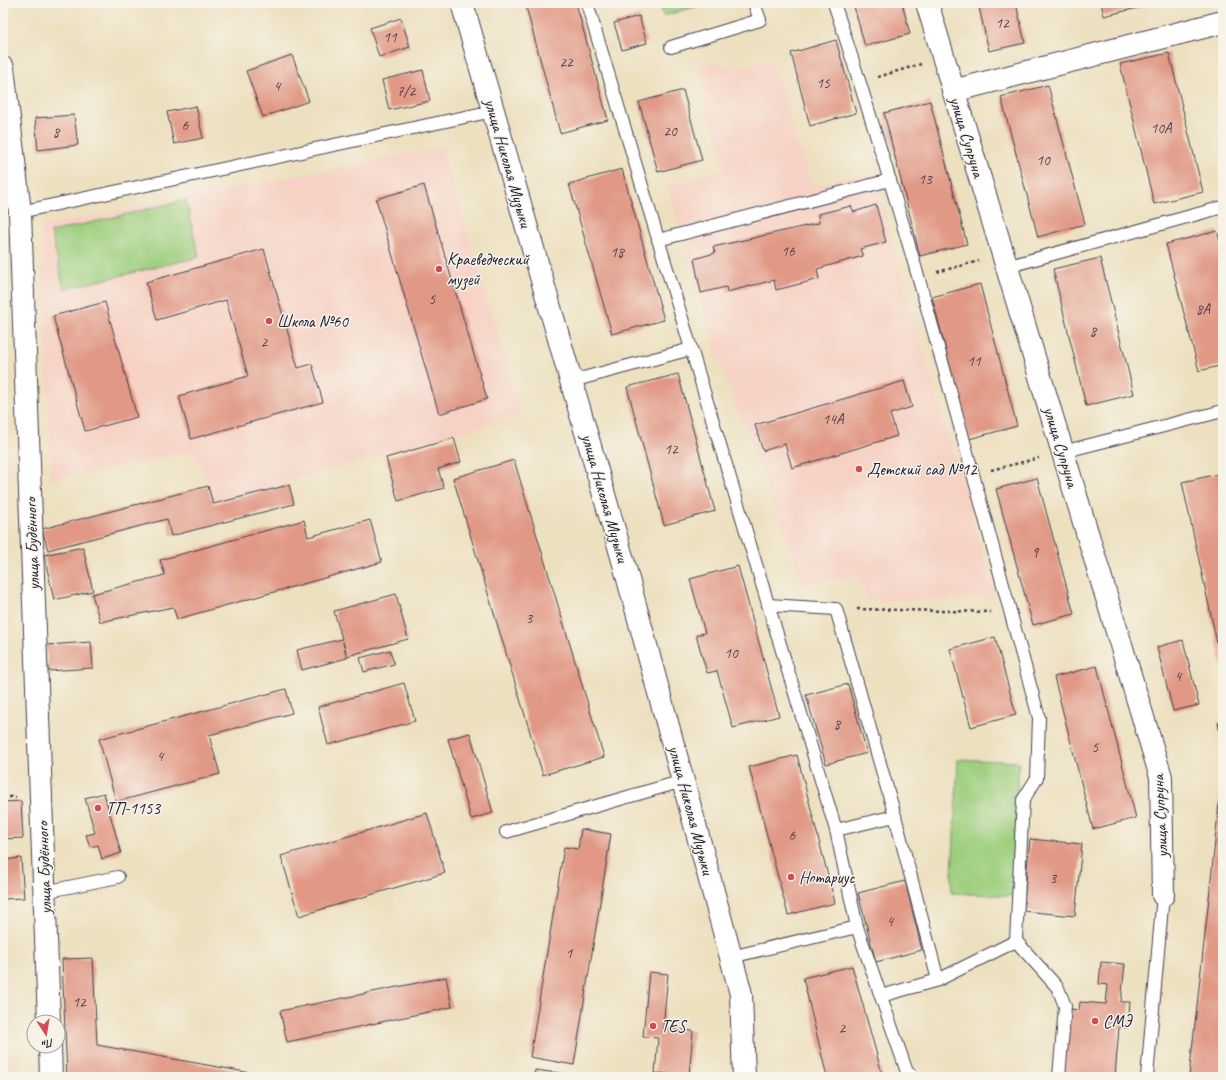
<svg xmlns="http://www.w3.org/2000/svg" width="1226" height="1080" viewBox="0 0 1226 1080" font-family="Caveat,sans-serif">
<style>
.built{fill:#f6d2c4}
.green{fill:#9bcd7c;stroke:#5e785c}
.building{fill:#e19885}
.lines{fill:none;stroke-linecap:round;stroke-linejoin:round}
.lane-casing{stroke:#403e4f;stroke-width:14}
.street-casing{stroke:#403e4f;stroke-width:24}
.secondary-casing{stroke:#403e4f;stroke-width:24}
.path{stroke:#403e4f;stroke-width:2.5;stroke-dasharray:3 3;stroke-linecap:butt}
.lane{stroke:#fff;stroke-width:12}
.street{stroke:#fff;stroke-width:22}
.secondary{stroke:#fff;stroke-width:22}
.poi-dot{fill:#d1495b;stroke:#f7f3e8;stroke-width:1.5}
.labels{text-anchor:middle;dominant-baseline:central;stroke-width:3;stroke-linejoin:round;paint-order:stroke}
.number-label{font-size:15px;fill:#52404e}
.street-label{font-size:17px;fill:#22223b;stroke:#f7f3e8}
.poi-label{font-size:17px;fill:#22223b;stroke:#f7f3e8;text-anchor:start}
</style>
<rect width="100%" height="100%" fill="#f7f3e8"/>
<filter id="ink" filterUnits="userSpaceOnUse"><feTurbulence type="fractalNoise" baseFrequency=".025" numOctaves="2"/><feDisplacementMap in="SourceGraphic" scale="8" xChannelSelector="R" yChannelSelector="G"/><feConvolveMatrix kernelMatrix="1 2 1 2 8 2 1 2 1" color-interpolation-filters="sRGB"/></filter>
<filter id="wash" filterUnits="userSpaceOnUse"><feTurbulence type="fractalNoise" baseFrequency=".012" numOctaves="4" result="noise"/><feDisplacementMap in="SourceGraphic" scale="16" xChannelSelector="R" yChannelSelector="G"/><feGaussianBlur stdDeviation="0.9" result="paint"/><feColorMatrix in="noise" values="0 0 0 0 0 0 0 0 0 0 0 0 0 0 0 0 0 1.4 0 .05"/><feComposite in="paint" operator="in"/></filter>
<g filter="url(#wash)">
<rect width="100%" height="100%" fill="#ede0bf"/>
<g class="built">
<polygon points="771,59 812,186 872,172 996,598 868,601 857,576 805,585 719,363 667,185 725,169 696,66 715,62 737,68"/>
<polygon points="442,147 522,415 213,504 208,482 192,452 51,480 41,226"/>
</g>
<g class="green">
<polygon points="660,3 709,3 663,16"/>
<polygon points="186,200 199,257 64,289 51,232"/>
<polygon points="958,759 1019,762 1012,896 951,893"/>
</g>
<g id="blocks">
<g class="building">
<polygon points="525,3 576,3 608,120 560,133"/>
<polygon points="853,3 902,3 910,34 865,46"/>
<polygon points="978,3 1016,3 1025,43 989,51"/>
<polygon points="1101,3 1154,3 1154,4 1104,16"/>
<polygon points="639,16 647,43 622,50 614,23"/>
<polygon points="401,18 410,47 379,57 370,28"/>
<polygon points="836,40 856,113 810,126 791,53"/>
<polygon points="1169,53 1203,192 1154,204 1120,64"/>
<polygon points="292,55 309,101 263,117 246,71"/>
<polygon points="423,70 430,101 389,110 382,80"/>
<polygon points="1048,85 1085,224 1038,237 1001,97"/>
<polygon points="683,90 702,160 658,172 639,102"/>
<polygon points="930,101 967,244 920,256 884,113"/>
<polygon points="196,106 203,138 174,144 167,112"/>
<polygon points="74,115 78,145 38,150 35,118"/>
<polygon points="622,169 664,320 612,334 569,184"/>
<polygon points="424,185 487,399 439,414 376,199"/>
<polygon points="876,205 886,242 860,249 863,256 817,269 819,279 776,290 774,280 727,292 726,287 701,293 694,259 715,253 713,247 819,223 818,214 851,206 854,212"/>
<polygon points="1217,231 1223,253 1223,365 1199,371 1166,244"/>
<polygon points="264,249 298,368 312,364 323,402 191,439 179,396 248,376 226,300 157,320 146,282"/>
<polygon points="1100,258 1134,394 1086,406 1053,269"/>
<polygon points="980,284 1017,426 969,439 932,297"/>
<polygon points="105,302 137,417 85,431 53,316"/>
<polygon points="678,374 715,511 664,525 627,387"/>
<polygon points="904,381 912,407 890,414 897,436 792,468 785,444 763,451 755,425"/>
<polygon points="454,438 461,462 438,469 444,488 398,501 386,458"/>
<polygon points="514,460 604,757 543,775 453,478"/>
<polygon points="1223,473 1223,666 1222,666 1182,482"/>
<polygon points="1037,478 1074,614 1033,625 996,489"/>
<polygon points="289,485 294,504 171,536 167,519 48,550 42,529 208,486 213,504"/>
<polygon points="304,520 308,537 370,520 382,562 177,619 173,607 100,622 92,594 165,575 160,560"/>
<polygon points="83,547 93,591 54,600 44,555"/>
<polygon points="738,566 779,716 733,728 717,671 707,673 696,635 705,633 690,579"/>
<polygon points="396,594 408,639 347,656 343,642 347,658 302,670 297,650 342,639 334,611"/>
<polygon points="995,637 1016,715 971,727 950,649"/>
<polygon points="1183,640 1199,705 1173,711 1157,647"/>
<polygon points="91,642 93,668 48,671 46,645"/>
<polygon points="390,650 394,664 364,672 360,658"/>
<polygon points="1097,666 1136,818 1093,829 1054,677"/>
<polygon points="404,683 415,721 328,745 318,707"/>
<polygon points="848,684 867,753 826,764 806,695"/>
<polygon points="286,689 292,713 209,735 220,774 116,802 99,739"/>
<polygon points="1223,722 1223,744 1222,744 1218,723"/>
<polygon points="470,733 493,813 471,819 448,739"/>
<polygon points="797,755 835,903 788,915 749,767"/>
<polygon points="1222,776 1223,1077 1189,1077 1209,898"/>
<polygon points="104,793 121,853 102,859 98,845 90,847 86,835 95,833 85,798"/>
<polygon points="21,801 23,838 3,839 3,802"/>
<polygon points="427,813 445,873 299,916 281,856"/>
<polygon points="581,829 611,834 574,1065 530,1057 564,847 578,849"/>
<polygon points="1030,839 1082,844 1075,916 1023,911"/>
<polygon points="21,858 24,898 3,899 3,860"/>
<polygon points="905,881 922,950 876,962 858,893"/>
<polygon points="93,958 97,1045 273,1077 67,1077 62,959"/>
<polygon points="1101,962 1125,964 1121,1002 1130,1002 1128,1028 1119,1027 1115,1077 1063,1077 1070,1009 1079,1010 1080,1002 1106,1004 1108,985 1099,984"/>
<polygon points="852,966 883,1077 827,1077 803,978"/>
<polygon points="649,972 668,974 663,1028 693,1031 689,1076 655,1073 658,1038 643,1037"/>
<polygon points="446,977 452,1007 287,1042 280,1011"/>
<polygon points="535,1070 581,1076 581,1077 534,1077"/>
</g>
</g>
</g>
<g filter="url(#ink)">
<use href="#blocks" fill-opacity="0" stroke="#403e4f" stroke-width="1"/>
<g class="lines">
<defs>
<g id="lane">
<polyline points="587,3 836,830 857,927 907,1072 914,1077"/>
<path d="M 834,3 C 912,238 974,479 1039,718 L 1037,778 L 1023,800 L 1016,941 L 1058,988 L 1065,1006 L 1059,1077"/>
<polyline points="671,47 760,20 754,3"/>
<polyline points="20,212 493,111"/>
<polyline points="658,240 890,180"/>
<polyline points="1006,267 1223,207"/>
<polyline points="572,381 691,349"/>
<polyline points="1062,452 1223,411"/>
<polyline points="768,605 836,609 895,816 836,830"/>
<polyline points="895,816 938,980"/>
<polyline points="506,832 683,781"/>
<polyline points="44,892 118,877"/>
<polyline points="731,957 857,927"/>
<polyline points="881,996 938,980 1016,941"/>
<polyline points="1147,1077 1163,895"/>
</g>
<g id="street">
<polyline points="927,3 1161,777 1163,895"/>
<polyline points="3,68 20,212 49,1022"/>
<polyline points="953,91 1223,22"/>
<polyline points="50,1046 51,1077"/>
</g>
<polyline id="secondary" points="462,3 622,557 741,994 744,1077"/>
</defs>
<use href="#lane" class="lane-casing"/>
<use href="#street" class="street-casing"/>
<use href="#secondary" class="secondary-casing"/>
<g class="path">
<polyline points="878,77 921,64"/>
<polyline points="937,272 979,261"/>
<polyline points="991,470 1039,458"/>
<polyline points="857,609 991,612"/>
<polyline points="3,797 16,797"/>
</g>
<use href="#lane" class="lane"/>
<use href="#street" class="street"/>
<use href="#secondary" class="secondary"/>
</g>
</g>
<g class="poi-dot">
<circle cx="439" cy="269" r="4"/>
<circle cx="269" cy="321" r="4"/>
<circle cx="859" cy="469" r="4"/>
<circle cx="98" cy="808" r="4"/>
<circle cx="791" cy="877" r="4"/>
<circle cx="1095" cy="1021" r="4"/>
<circle cx="653" cy="1026" r="4"/>
</g>
<g class="labels">
<g class="number-label">
<text x="1002" y="23">12</text>
<text x="390" y="37">11</text>
<text x="566" y="62">22</text>
<text x="823" y="83">15</text>
<text x="277" y="86">4</text>
<text x="406" y="91">7/2</text>
<text x="185" y="125">6</text>
<text x="1161" y="128">10А</text>
<text x="670" y="131">20</text>
<text x="56" y="132">8</text>
<text x="1043" y="160">10</text>
<text x="925" y="179">13</text>
<text x="788" y="251">16</text>
<text x="617" y="252">18</text>
<text x="432" y="299">5</text>
<text x="1203" y="309">8А</text>
<text x="1093" y="331">8</text>
<text x="264" y="342">2</text>
<text x="974" y="361">11</text>
<text x="833" y="419">14А</text>
<text x="671" y="449">12</text>
<text x="1035" y="552">9</text>
<text x="529" y="618">3</text>
<text x="731" y="653">10</text>
<text x="1178" y="676">4</text>
<text x="837" y="724">8</text>
<text x="1095" y="747">5</text>
<text x="160" y="756">4</text>
<text x="792" y="835">6</text>
<text x="1053" y="878">3</text>
<text x="890" y="921">4</text>
<text x="569" y="953">1</text>
<text x="79" y="1002">12</text>
<text x="842" y="1028">2</text>
</g>
<g class="street-label">
<text transform="translate(967 137) rotate(73)">улица Супруна</text>
<text transform="translate(508 163) rotate(74)">улица Николая Музыки</text>
<text transform="translate(1061 447) rotate(73)">улица Супруна</text>
<text transform="translate(605 498) rotate(74)">улица Николая Музыки</text>
<text transform="translate(32 544) rotate(-92)">улица Будённого</text>
<text transform="translate(691 810) rotate(75)">улица Николая Музыки</text>
<text transform="translate(1160 816) rotate(-93)">улица Супруна</text>
<text transform="translate(44 868) rotate(-92)">улица Будённого</text>
</g>
<g class="poi-label">
<text x="447" y="259">Краеведческий<tspan x="447" dy="20">музей</tspan></text>
<text x="277" y="321">Школа №60</text>
<text x="867" y="469">Детский сад №12</text>
<text x="106" y="808">ТП-1153</text>
<text x="799" y="877">Нотариус</text>
<text x="1103" y="1021">СМЭ</text>
<text x="661" y="1026">TES</text>
</g>
</g>
<rect width="1226" height="1080" fill="none" stroke="#f7f3e8" stroke-width="16"/>
<g transform="translate(46 1034) rotate(168)"><circle r="19" fill="#f7f3e8" stroke="#a29fa3"/>
<path d="M0-3L7 15L0 10L-7 15Z" fill="#d1495b"/>
<text y="-6" font-size="11" font-weight="bold" text-anchor="middle" fill="#22223b">Пн</text>
</g>
</svg>
